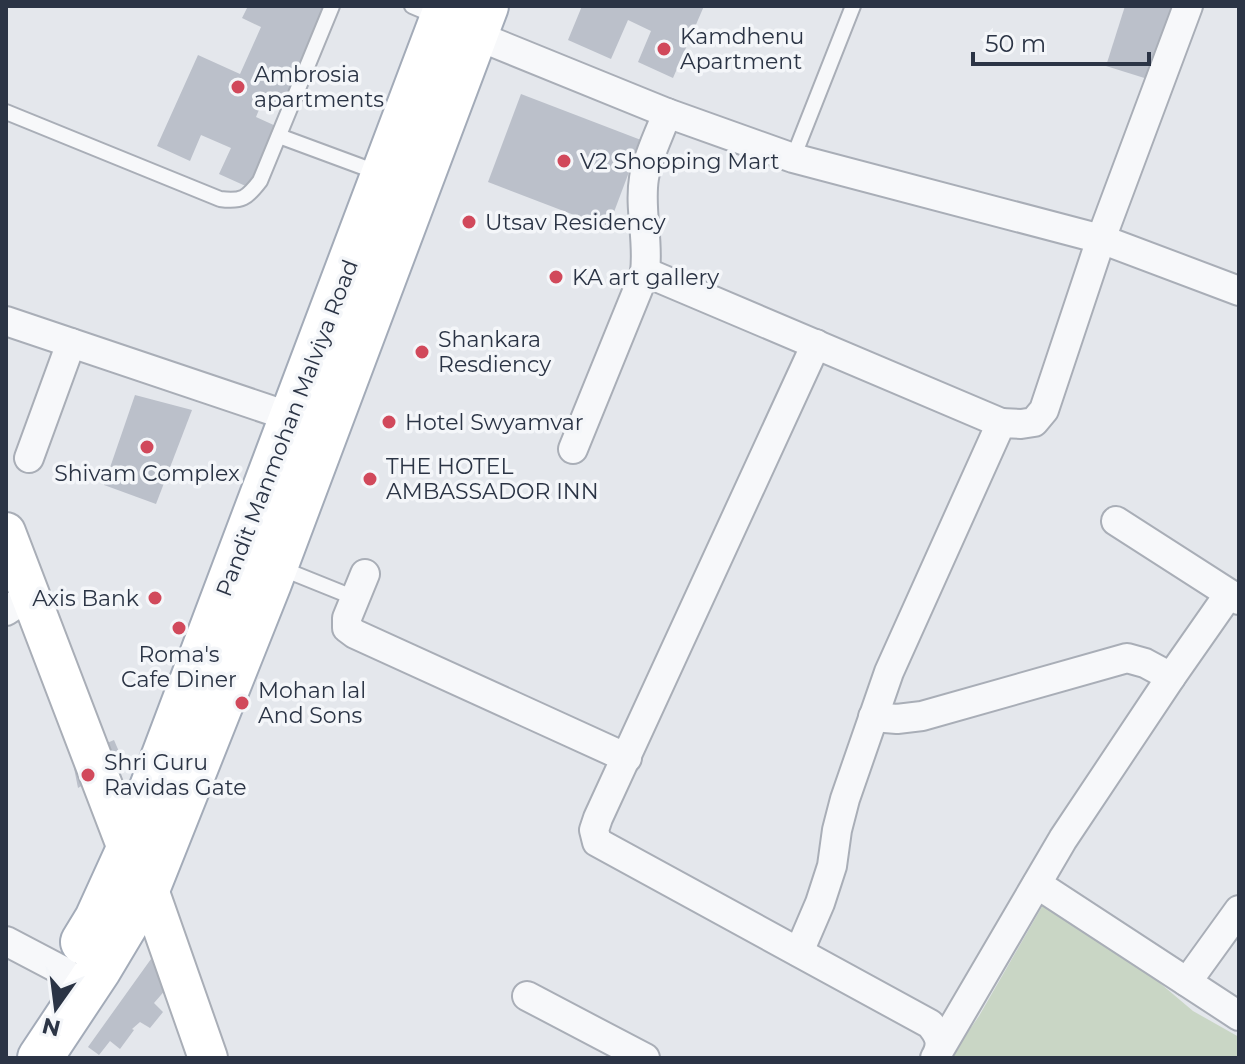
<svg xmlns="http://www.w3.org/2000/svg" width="1245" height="1064" viewBox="0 0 1245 1064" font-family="Montserrat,sans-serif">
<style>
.green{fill:#c9d6c5}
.building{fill:#bbc0ca}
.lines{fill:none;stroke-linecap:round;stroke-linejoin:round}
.lane-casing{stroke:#a9aeb7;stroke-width:18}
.street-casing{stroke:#a9aeb7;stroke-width:32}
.secondary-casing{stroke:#a9aeb7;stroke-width:42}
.primary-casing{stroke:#a3abb8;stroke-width:48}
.lane{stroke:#f7f8fa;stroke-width:14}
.street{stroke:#f7f8fa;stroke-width:28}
.secondary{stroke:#fff;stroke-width:38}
.primary{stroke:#fff;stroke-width:44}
.poi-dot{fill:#d1495b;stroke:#f4f6f9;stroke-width:3}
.labels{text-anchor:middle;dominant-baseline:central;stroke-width:7;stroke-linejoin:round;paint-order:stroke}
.poi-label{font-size:22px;fill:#2b3445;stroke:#f4f6f9;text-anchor:start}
.street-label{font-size:22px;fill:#2b3445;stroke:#f4f6f9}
</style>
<rect width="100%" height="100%" fill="#e4e7ec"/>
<polygon class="green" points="1051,891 1193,1011 1239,1037 1239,1058 950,1058 979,1016"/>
<g class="building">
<polygon points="248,6 324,6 284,109 263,100 256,117 278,127 250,188 219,174 231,148 201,135 190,161 157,146 198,55 240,74 261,27 242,18"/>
<polygon points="582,6 704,6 673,78 638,62 651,31 628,20 611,59 568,40"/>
<polygon points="1125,6 1177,6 1154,81 1106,66"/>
<polygon points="521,94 641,140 608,228 488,182"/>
<polygon points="135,395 192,410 156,504 104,485"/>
<polygon points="114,740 123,761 78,788 72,758"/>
<polygon points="151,959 174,980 154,1003 163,1012 150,1028 140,1022 132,1029 134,1030 120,1049 110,1041 99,1055 88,1047"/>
</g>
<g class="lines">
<defs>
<g id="lane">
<polyline points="412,6 438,17"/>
<path d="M 6,112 L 220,199 C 242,202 247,198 260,181 L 332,6"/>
<polyline points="279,136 379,173"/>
<polyline points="793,158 853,6"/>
<polyline points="278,567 355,598"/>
</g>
<g id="street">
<polyline points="475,35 667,113 793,158 1101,239 1239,291"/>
<polyline points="645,272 1001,423"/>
<polyline points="6,321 291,417"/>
<path d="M 816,344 L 598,818 L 594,830 L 597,842 L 930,1024 C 940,1036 943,1044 935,1058"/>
<path d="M 573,449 L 645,272 C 649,240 639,209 644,178 C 647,158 660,133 667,113"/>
<polyline points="29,458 71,343"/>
<polyline points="1116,521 1239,600"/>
<polyline points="365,574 347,618 347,628 355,634 627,758"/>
<polyline points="6,611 31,595"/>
<polyline points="873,717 897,719 922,716 1127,658 1145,663 1171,677 1229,594"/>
<polyline points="1037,884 1239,1016"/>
<polyline points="6,941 65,972"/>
<polyline points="799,952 820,903 832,866 837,830 845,799 889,672 1001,423 1021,424 1034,422 1044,410 1101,239 1188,6"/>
<polyline points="1187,982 1239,910"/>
<polyline points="527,996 645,1058"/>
<polyline points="940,1049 1063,839 1171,677"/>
</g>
<polyline id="secondary" points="6,532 128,851 148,887 208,1058"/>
<g id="primary">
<polyline points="83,942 97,919 128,851 447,6"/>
<polyline points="40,1058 99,969 148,887 269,583 486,6"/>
</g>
</defs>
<use href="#lane" class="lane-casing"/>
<use href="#street" class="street-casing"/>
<use href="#secondary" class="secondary-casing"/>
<use href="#primary" class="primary-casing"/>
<use href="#lane" class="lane"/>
<use href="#street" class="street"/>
<use href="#secondary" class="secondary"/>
<use href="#primary" class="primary"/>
</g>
<g class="poi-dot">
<circle cx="664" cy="49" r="8"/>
<circle cx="238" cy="87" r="8"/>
<circle cx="564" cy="161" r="8"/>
<circle cx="469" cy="222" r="8"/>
<circle cx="556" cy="277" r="8"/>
<circle cx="422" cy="352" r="8"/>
<circle cx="389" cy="422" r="8"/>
<circle cx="147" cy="447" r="8"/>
<circle cx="370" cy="479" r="8"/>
<circle cx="155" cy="598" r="8"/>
<circle cx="179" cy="628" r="8"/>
<circle cx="242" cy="703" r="8"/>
<circle cx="88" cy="775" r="8"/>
</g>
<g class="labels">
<g class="poi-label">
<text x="680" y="36">Kamdhenu<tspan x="680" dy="25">Apartment</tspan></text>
<text x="254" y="74">Ambrosia<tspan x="254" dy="25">apartments</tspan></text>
<text x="580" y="161">V2 Shopping Mart</text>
<text x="485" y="222">Utsav Residency</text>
<text x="572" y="277">KA art gallery</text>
<text x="438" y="339">Shankara<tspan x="438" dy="25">Resdiency</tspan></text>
<text x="405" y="422">Hotel Swyamvar</text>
<text x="386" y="466">THE HOTEL<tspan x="386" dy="25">AMBASSADOR INN</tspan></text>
<text x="147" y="473" text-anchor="middle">Shivam Complex</text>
<text x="139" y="598" text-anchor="end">Axis Bank</text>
<text x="179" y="654" text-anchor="middle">Roma's<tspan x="179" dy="25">Cafe Diner</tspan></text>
<text x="258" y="690">Mohan lal<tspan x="258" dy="25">And Sons</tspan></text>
<text x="104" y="762">Shri Guru<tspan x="104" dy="25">Ravidas Gate</tspan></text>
</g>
<g class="street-label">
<text transform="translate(287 428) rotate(-69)">Pandit Manmohan Malviya Road</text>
</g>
</g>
<rect width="1245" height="1064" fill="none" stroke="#2b3445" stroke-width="16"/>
<g transform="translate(56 1008) rotate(194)" stroke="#f4f6f9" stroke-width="6" paint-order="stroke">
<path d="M0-6L14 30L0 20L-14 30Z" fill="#2b3445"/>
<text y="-12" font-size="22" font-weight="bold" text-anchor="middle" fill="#2b3445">N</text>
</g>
<path d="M973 52v12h176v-12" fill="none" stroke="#2b3445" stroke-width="4"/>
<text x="985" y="52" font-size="24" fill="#2b3445" stroke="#f4f6f9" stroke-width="6" paint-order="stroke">50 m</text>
</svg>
